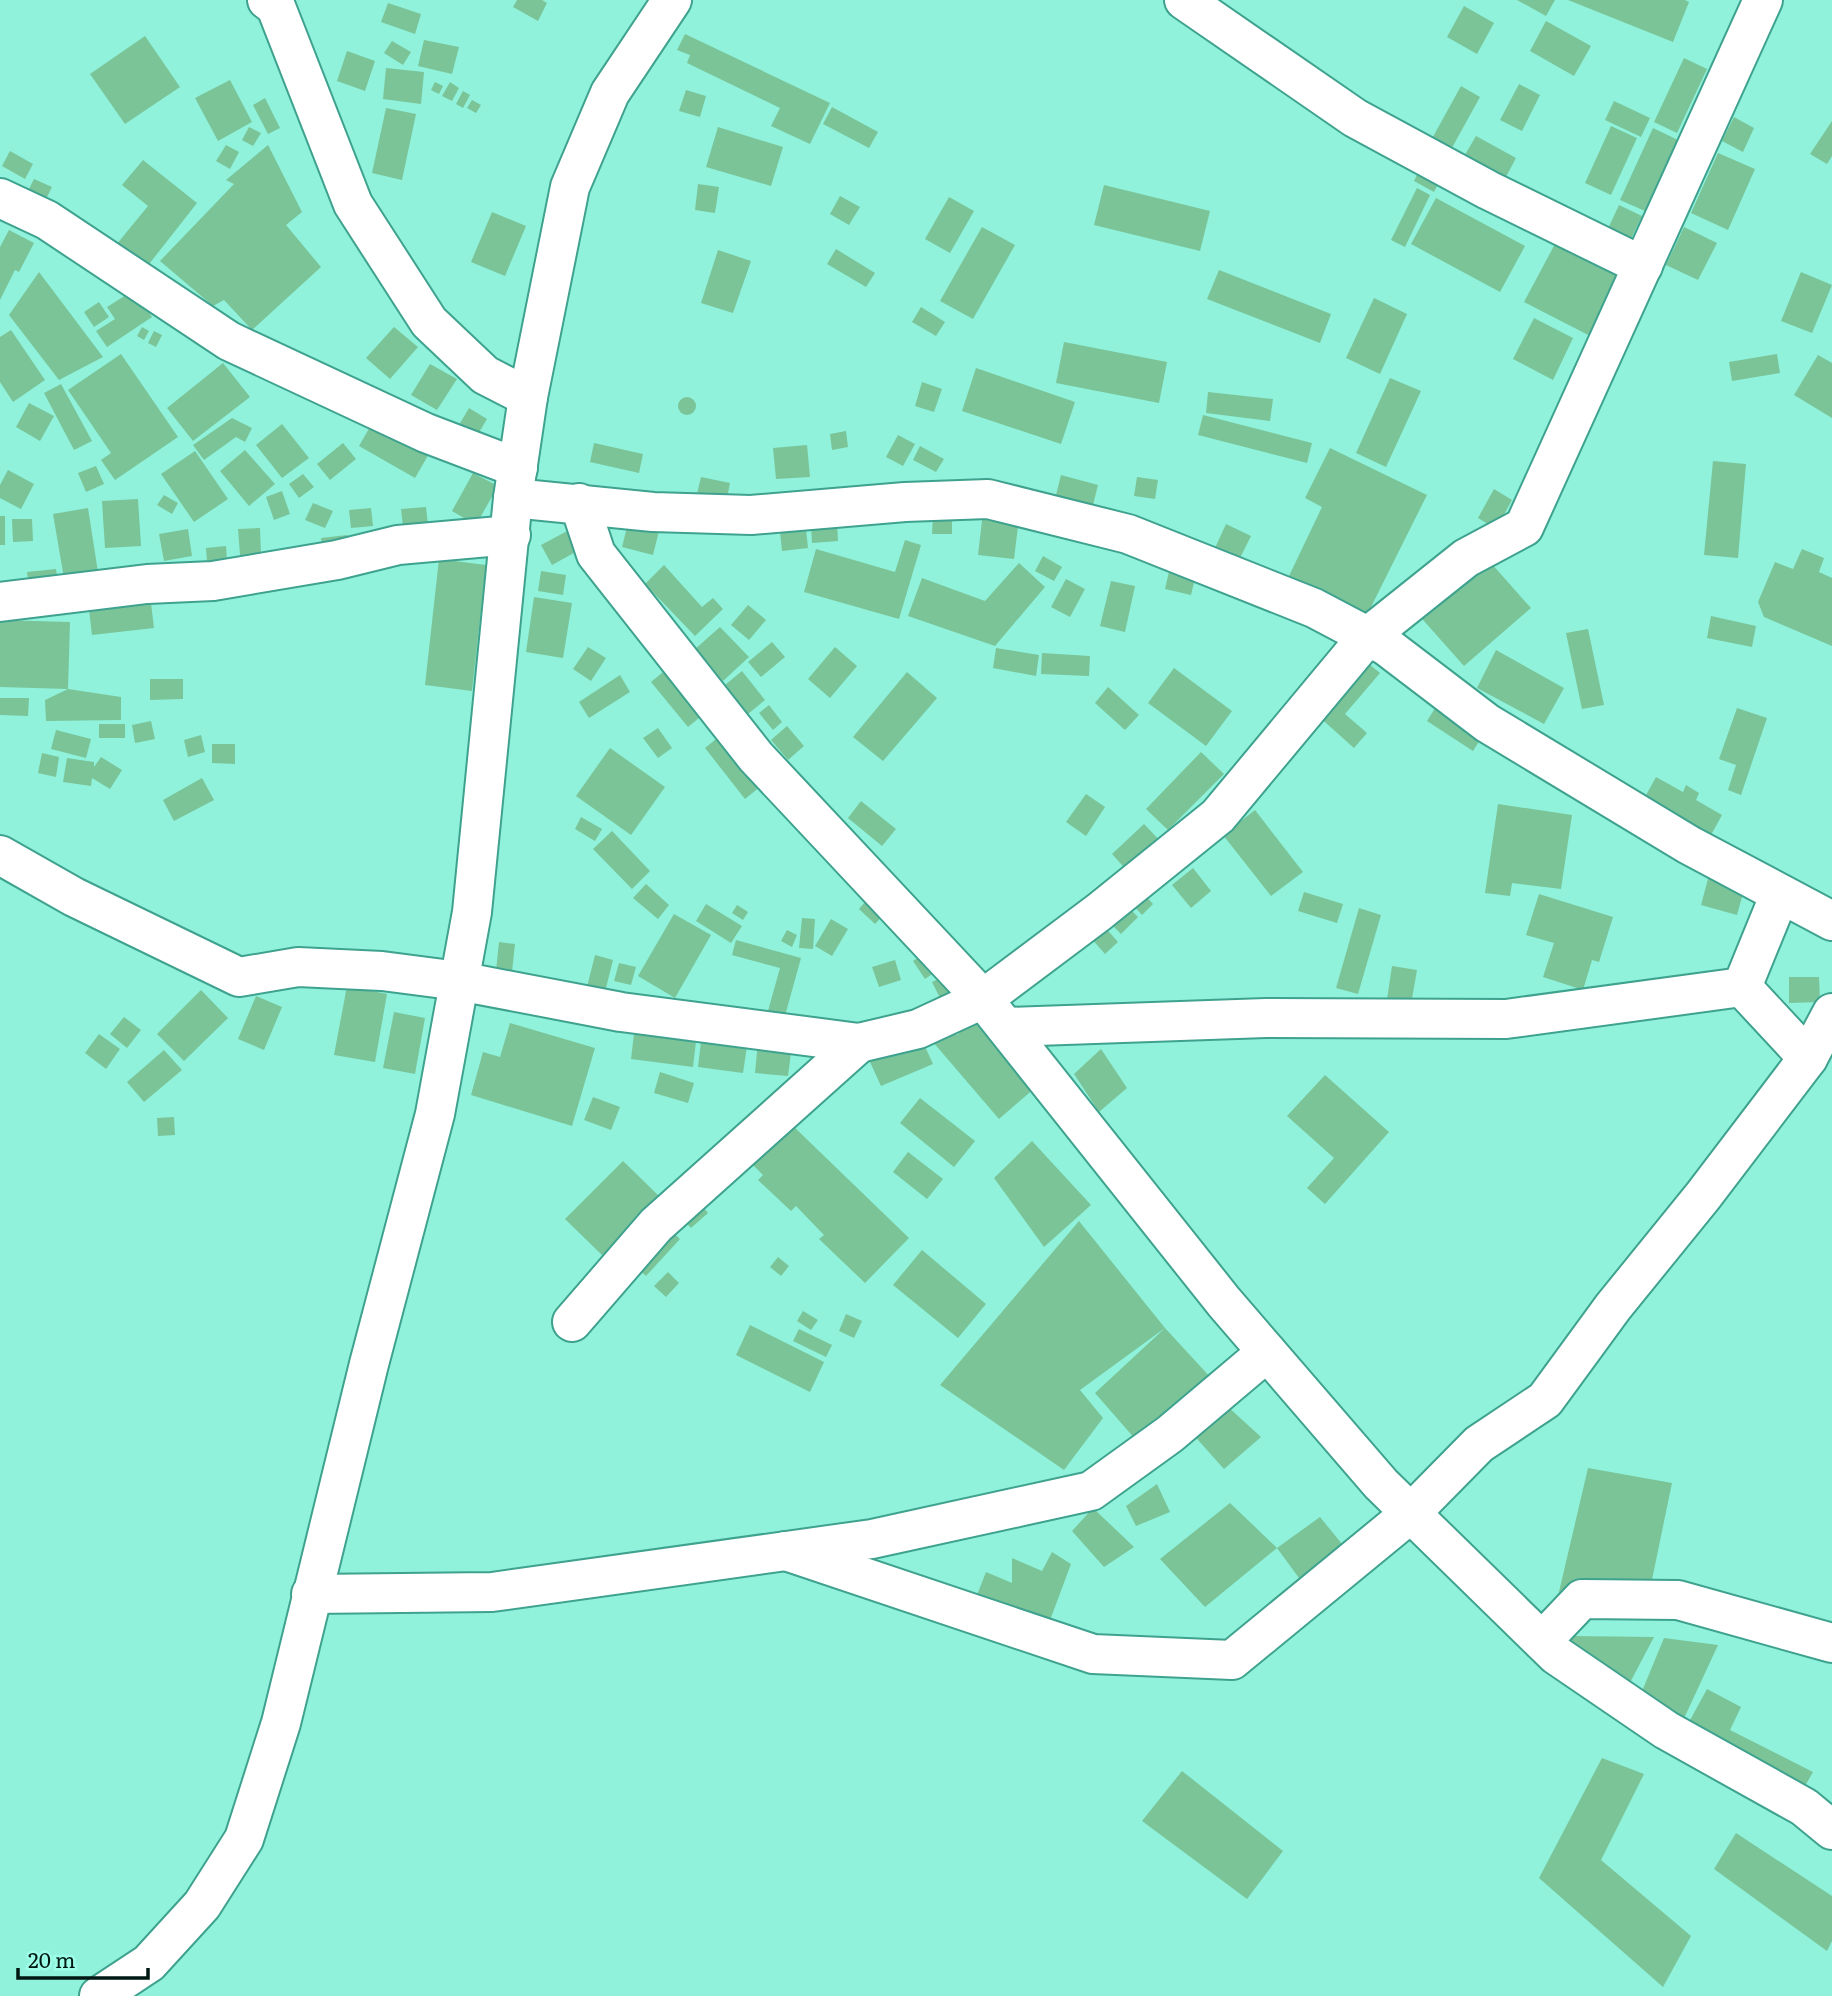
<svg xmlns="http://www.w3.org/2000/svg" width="1832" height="1996" viewBox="0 0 1832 1996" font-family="Literata,serif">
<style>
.building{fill:#7ac498}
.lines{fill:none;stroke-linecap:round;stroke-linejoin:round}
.minor-casing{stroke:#3ea28e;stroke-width:42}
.primary-casing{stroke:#3ea28e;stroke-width:42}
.minor{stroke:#fff;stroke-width:38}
.primary{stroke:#fff;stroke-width:38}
</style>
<rect width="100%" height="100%" fill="#90f2db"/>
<g class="building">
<polygon points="517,0 542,0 547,3 538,21 513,7"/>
<polygon points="1517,0 1555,0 1546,16"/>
<polygon points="1568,0 1685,0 1689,2 1673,42"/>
<polygon points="388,3 421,14 415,34 381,22"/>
<polygon points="1464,6 1494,23 1477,54 1447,37"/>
<polygon points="1546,21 1591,46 1574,76 1530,51"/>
<polygon points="685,34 830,103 810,144 771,126 780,108 687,63 690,55 677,50"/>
<polygon points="145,36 180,87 125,124 90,74"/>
<polygon points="424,40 459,47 452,74 418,66"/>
<polygon points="392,41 411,52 403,65 384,53"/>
<polygon points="347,51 375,61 365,91 337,81"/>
<polygon points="1684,58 1707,69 1677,133 1654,122"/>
<polygon points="386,68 424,72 421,104 383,99"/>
<polygon points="230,80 252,122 218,141 195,98"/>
<polygon points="435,82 443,86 439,94 431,90"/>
<polygon points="450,82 459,88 452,101 442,96"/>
<polygon points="1519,84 1540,95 1522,131 1500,120"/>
<polygon points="1461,86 1480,97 1448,155 1429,144"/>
<polygon points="686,90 706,96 700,117 679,111"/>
<polygon points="463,91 470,95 463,108 456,104"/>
<polygon points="265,98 280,128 268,134 253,105"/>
<polygon points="472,100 481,105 476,113 467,108"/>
<polygon points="1614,101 1650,118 1641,137 1605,120"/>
<polygon points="832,107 878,132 869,148 823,124"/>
<polygon points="386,108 416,114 402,180 372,173"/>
<polygon points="1734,117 1754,128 1743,152 1722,141"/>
<polygon points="1832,121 1832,156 1827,164 1810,154"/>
<polygon points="1611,126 1637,138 1611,195 1585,183"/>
<polygon points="249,127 261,133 253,146 242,140"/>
<polygon points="718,127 783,147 771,186 706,167"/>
<polygon points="1653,128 1678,140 1645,211 1620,200"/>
<polygon points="1476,136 1516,158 1500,188 1459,165"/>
<polygon points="226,145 239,152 230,169 216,161"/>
<polygon points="268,145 302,212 286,225 321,267 252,330 224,300 213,306 160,261 234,184 226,180"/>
<polygon points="10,151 33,164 25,179 2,166"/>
<polygon points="1718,153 1755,169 1728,230 1691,213"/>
<polygon points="143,160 197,203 146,268 116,245 148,206 122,185"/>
<polygon points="1421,166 1442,176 1434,192 1414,181"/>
<polygon points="34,179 52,187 46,199 28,191"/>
<polygon points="698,184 719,187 715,213 695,210"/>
<polygon points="1104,185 1210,211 1200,251 1094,225"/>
<polygon points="1417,188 1430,195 1405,247 1391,240"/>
<polygon points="840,196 860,207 849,225 830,214"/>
<polygon points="949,197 974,211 950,253 925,239"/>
<polygon points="1436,198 1525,246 1500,292 1411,244"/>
<polygon points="1619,205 1642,216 1629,243 1606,233"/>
<polygon points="492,212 526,226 505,276 471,262"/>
<polygon points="982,227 1015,245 973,319 940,301"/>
<polygon points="1684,227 1717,243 1698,280 1666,265"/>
<polygon points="9,230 34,243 19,272 15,270 0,300 0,247"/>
<polygon points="1556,242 1625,277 1594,338 1524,302"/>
<polygon points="836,249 875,273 866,287 827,264"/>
<polygon points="718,250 751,261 733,313 701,303"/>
<polygon points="1219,270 1331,314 1320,343 1207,299"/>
<polygon points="39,272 103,357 59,380 9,315"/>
<polygon points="1801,272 1832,285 1812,333 1781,321"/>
<polygon points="134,290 152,317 107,347 96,331 115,319 107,307"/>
<polygon points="1374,298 1407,314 1380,374 1346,358"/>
<polygon points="99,302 109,317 94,327 84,312"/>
<polygon points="921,307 945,322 936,336 912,322"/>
<polygon points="1534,318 1573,338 1553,380 1513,359"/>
<polygon points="142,327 149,331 144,340 137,336"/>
<polygon points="394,327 418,347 390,379 366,358"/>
<polygon points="11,330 45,380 13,402 0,382 0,337"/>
<polygon points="154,331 162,335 156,347 148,343"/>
<polygon points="1064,342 1167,362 1159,403 1056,383"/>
<polygon points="121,354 178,437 115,480 101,460 111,453 68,390"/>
<polygon points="1777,354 1780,373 1732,381 1729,362"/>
<polygon points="1818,355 1832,363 1832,418 1794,395"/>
<polygon points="223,363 250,397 193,441 167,408"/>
<polygon points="430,364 457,379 437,410 411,395"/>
<polygon points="976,368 1075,402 1061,444 962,411"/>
<polygon points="1390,378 1421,391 1386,467 1356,453"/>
<polygon points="922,382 942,389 934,412 915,406"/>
<polygon points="61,384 92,441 74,450 44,393"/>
<polygon points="1208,392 1273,399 1270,421 1206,413"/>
<circle cx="687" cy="406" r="9"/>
<polygon points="29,403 54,416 40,441 16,427"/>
<polygon points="469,408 487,419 477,436 459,425"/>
<polygon points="378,413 434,445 415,478 359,446"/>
<polygon points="1203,415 1312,443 1307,463 1198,435"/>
<polygon points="232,418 252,428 245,442 236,437 204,460 193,445"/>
<polygon points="282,424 309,458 282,478 256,445"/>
<polygon points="846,431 848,447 832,450 830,434"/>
<polygon points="898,435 915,444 903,466 886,457"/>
<polygon points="343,443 356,459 330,480 317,464"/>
<polygon points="594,443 643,454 639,473 590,462"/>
<polygon points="807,445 810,477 776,479 773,448"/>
<polygon points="920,446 944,459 936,472 913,460"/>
<polygon points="1330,448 1427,495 1367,615 1289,576 1322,507 1305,498"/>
<polygon points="245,450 275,484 249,506 220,471"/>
<polygon points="195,451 228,499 194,522 161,474"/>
<polygon points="1713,461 1746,464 1738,558 1704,555"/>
<polygon points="96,466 104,484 86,492 78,473"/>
<polygon points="8,470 34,484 21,509 0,498 0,485"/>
<polygon points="473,473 498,486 476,525 452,511"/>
<polygon points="303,474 314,487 299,498 289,484"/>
<polygon points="1061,475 1098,485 1092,509 1055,499"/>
<polygon points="701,477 730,483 726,503 696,498"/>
<polygon points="1137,477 1158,480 1155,499 1134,496"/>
<polygon points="1494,489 1512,500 1496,529 1478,518"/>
<polygon points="282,491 290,514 274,520 266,497"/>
<polygon points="164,495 178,503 172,514 157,505"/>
<polygon points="138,499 141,546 105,548 102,501"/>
<polygon points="313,503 333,511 325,528 305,520"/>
<polygon points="426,507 428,525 403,527 401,509"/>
<polygon points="88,508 100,585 66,590 53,514"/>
<polygon points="371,508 373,526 351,528 349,510"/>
<polygon points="983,512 1019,518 1014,559 978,555"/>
<rect x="0" y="516" width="5" height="29"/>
<polygon points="933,516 952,517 952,534 932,534"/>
<polygon points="12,519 32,519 33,541 13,542"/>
<polygon points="628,523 659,531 653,555 622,547"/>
<polygon points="837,523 838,541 812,543 811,525"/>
<polygon points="1226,524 1251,536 1239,560 1215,548"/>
<polygon points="260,528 261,554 240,555 238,529"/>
<polygon points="188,529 192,556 164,561 159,534"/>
<polygon points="571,529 581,549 552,565 541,545"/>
<polygon points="806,529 808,548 782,551 780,532"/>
<polygon points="347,535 350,557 324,560 321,538"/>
<polygon points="905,540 921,545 899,619 804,592 816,549 895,572"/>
<polygon points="226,546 228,574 208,575 206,548"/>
<polygon points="1802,549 1824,558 1819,572 1832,578 1832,646 1764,617 1758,602 1775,562 1793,569"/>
<polygon points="1483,554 1531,608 1464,666 1416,612"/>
<polygon points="1043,556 1062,567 1054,581 1035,571"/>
<polygon points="439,559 486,565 472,691 425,685"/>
<polygon points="1019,563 1045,587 995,646 908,616 922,578 985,601"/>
<polygon points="1171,563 1197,570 1191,595 1165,589"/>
<polygon points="664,565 702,607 713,598 723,609 695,636 645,584"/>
<polygon points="56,569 59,589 30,593 27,572"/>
<polygon points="541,571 566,575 563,595 538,591"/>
<polygon points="1066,579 1085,589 1070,617 1051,607"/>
<polygon points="1111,581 1135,586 1125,632 1100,626"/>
<polygon points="534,597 572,603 563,658 526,652"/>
<polygon points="151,603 154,628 92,635 89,609"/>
<polygon points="748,605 766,620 749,640 731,625"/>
<polygon points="1711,616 1756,626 1752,647 1707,638"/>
<polygon points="0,620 70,622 68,689 121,697 121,720 46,721 45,700 68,689 0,687"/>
<polygon points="720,627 749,657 723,681 694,650"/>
<polygon points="1588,629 1604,705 1582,709 1566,633"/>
<polygon points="772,642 785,657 761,677 748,662"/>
<polygon points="588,647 606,658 591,681 573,669"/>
<polygon points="835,647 857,666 830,698 808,679"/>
<polygon points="996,648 1039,655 1036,676 993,668"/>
<polygon points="1496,650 1564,688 1544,724 1477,688"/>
<polygon points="1042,653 1090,656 1089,676 1041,674"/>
<polygon points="1364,660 1380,673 1345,714 1367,733 1354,748 1317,715"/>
<polygon points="668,668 705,713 688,727 651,682"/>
<polygon points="1174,668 1232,711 1206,746 1148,703"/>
<polygon points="742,671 765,700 748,714 725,685"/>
<polygon points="907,672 937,698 883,761 853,737"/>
<polygon points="620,675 630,692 589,718 579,702"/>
<polygon points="150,679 183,679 183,699 150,700"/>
<polygon points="1108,687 1139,715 1125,730 1095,703"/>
<polygon points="0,698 29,698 28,716 0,715"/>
<polygon points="1439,702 1485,732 1473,751 1427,721"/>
<polygon points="769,705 782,722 773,730 759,713"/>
<polygon points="1737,708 1767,718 1741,795 1728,790 1736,765 1719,759"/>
<polygon points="151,721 155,739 135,743 132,725"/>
<rect x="99" y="724" width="26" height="14"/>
<polygon points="787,726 804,746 788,760 771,740"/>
<polygon points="658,728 672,748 658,758 643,738"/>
<polygon points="56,730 91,739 86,758 51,749"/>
<polygon points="201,735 205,752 188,757 184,740"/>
<polygon points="720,736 761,786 745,799 705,748"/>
<polygon points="212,744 235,744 235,764 212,763"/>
<polygon points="610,748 665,787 631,835 576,796"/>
<polygon points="1201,752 1224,774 1168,830 1146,809"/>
<polygon points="42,753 59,757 56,777 38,773"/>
<polygon points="101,757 122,770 110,789 92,778 91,786 63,782 67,758 94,762 94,767"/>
<polygon points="1656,777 1683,792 1686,785 1699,793 1696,800 1722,815 1711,835 1645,797"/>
<polygon points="202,778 214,800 174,821 163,800"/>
<polygon points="1086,794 1105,807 1086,836 1066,822"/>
<polygon points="861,801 896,829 882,846 848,818"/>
<polygon points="1498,804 1572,815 1561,889 1512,883 1510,896 1485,893"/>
<polygon points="1255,810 1303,872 1271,896 1223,835"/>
<polygon points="581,817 602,829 595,841 575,829"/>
<polygon points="1144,824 1163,844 1131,875 1112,854"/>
<polygon points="612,831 650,871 632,889 593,849"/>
<polygon points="1193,868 1211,891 1191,908 1172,885"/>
<polygon points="1709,875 1745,886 1737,915 1701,905"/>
<polygon points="646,884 669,905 658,919 633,898"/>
<polygon points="1304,892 1343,904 1337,923 1298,911"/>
<polygon points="1143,893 1153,904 1142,915 1132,904"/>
<polygon points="1539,894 1613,917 1599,962 1592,960 1583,990 1543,977 1554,943 1526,935"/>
<polygon points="871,895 888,910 875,924 859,909"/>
<polygon points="706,904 742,926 731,943 696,921"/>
<polygon points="737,905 748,912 743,920 732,913"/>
<polygon points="1128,907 1138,917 1121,934 1111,924"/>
<polygon points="1359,908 1381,915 1358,994 1336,988"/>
<polygon points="674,914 711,935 675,998 638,976"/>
<polygon points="802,918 815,919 813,949 799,948"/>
<polygon points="831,919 848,929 832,956 815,946"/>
<polygon points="1103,925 1118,942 1105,954 1090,937"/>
<polygon points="787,930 797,935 792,947 781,941"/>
<polygon points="736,940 801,958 783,1023 766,1018 780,968 732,955"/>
<polygon points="499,942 515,944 512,972 496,971"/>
<polygon points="926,952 938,970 925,979 913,961"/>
<polygon points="595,955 613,960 605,992 587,987"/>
<polygon points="895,960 901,980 879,987 872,967"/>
<polygon points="619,963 636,967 631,985 614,981"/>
<polygon points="1392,966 1417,970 1410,1010 1386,1006"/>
<polygon points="947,975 957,994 942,1002 932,982"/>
<polygon points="1789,977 1819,977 1820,1002 1789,1003"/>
<polygon points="347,986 387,994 375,1062 334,1055"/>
<polygon points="201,990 228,1018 184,1061 157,1034"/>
<polygon points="256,996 282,1007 264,1050 238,1039"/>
<polygon points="394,1012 425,1018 415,1074 383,1068"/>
<polygon points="124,1017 141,1030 127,1048 110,1034"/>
<polygon points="977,1018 1036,1087 999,1119 927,1035 944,1020 957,1035"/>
<polygon points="510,1023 595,1048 572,1126 471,1095 483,1052 500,1057"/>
<polygon points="635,1025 697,1033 693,1067 631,1059"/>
<polygon points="702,1033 748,1039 743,1073 698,1067"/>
<polygon points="99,1034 120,1049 106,1069 85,1053"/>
<polygon points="922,1040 933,1064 881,1086 870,1062"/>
<polygon points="758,1041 792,1045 788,1076 755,1073"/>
<polygon points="1101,1049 1127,1088 1099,1112 1074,1074"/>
<polygon points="164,1050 182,1070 144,1102 127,1082"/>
<polygon points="660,1072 694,1083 688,1103 654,1093"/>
<polygon points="1325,1075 1389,1132 1325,1204 1307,1188 1334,1158 1287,1116"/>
<polygon points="593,1097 620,1107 611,1130 584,1120"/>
<polygon points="920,1098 975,1141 954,1167 900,1123"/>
<polygon points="174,1117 175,1135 158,1136 157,1118"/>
<polygon points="790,1123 909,1238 865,1283 819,1239 824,1235 796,1206 791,1211 758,1180 763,1175 751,1163"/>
<polygon points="1032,1141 1091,1205 1044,1247 994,1178"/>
<polygon points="908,1152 943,1179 927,1199 893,1172"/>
<polygon points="623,1161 661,1198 603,1256 565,1219"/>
<polygon points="697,1200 708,1213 691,1228 679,1215"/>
<polygon points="1079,1221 1165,1328 1212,1379 1136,1440 1095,1393 1165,1328 1080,1390 1103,1418 1064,1470 940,1385"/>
<polygon points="667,1227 680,1239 646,1276 633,1264"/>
<polygon points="922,1250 986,1304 958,1338 893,1285"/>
<polygon points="778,1257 789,1266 781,1276 770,1267"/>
<polygon points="668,1272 679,1283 666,1297 654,1286"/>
<polygon points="803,1311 818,1320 811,1330 797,1321"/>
<polygon points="846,1314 862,1321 854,1338 839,1331"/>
<polygon points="750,1325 824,1362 810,1392 736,1355"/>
<polygon points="799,1329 832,1345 826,1357 793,1341"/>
<polygon points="1227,1406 1261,1437 1224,1469 1190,1431"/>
<polygon points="1588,1468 1672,1483 1648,1599 1555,1609"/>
<polygon points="1157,1484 1170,1512 1136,1526 1126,1506"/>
<polygon points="1230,1503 1277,1548 1205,1607 1160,1559"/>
<polygon points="1093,1508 1134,1547 1104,1567 1072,1531"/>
<polygon points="1320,1517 1342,1544 1299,1578 1277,1548"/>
<polygon points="1052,1552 1071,1564 1046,1631 970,1613 986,1572 1012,1583 1012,1558 1042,1571"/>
<polygon points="1570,1636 1654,1637 1624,1694 1561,1651"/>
<polygon points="1664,1638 1718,1645 1680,1727 1638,1701"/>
<polygon points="1707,1689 1741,1707 1730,1730 1813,1772 1788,1816 1671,1755"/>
<polygon points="1602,1758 1644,1774 1601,1860 1691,1936 1663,1987 1539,1878"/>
<polygon points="1182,1771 1283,1851 1247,1899 1142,1821"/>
<polygon points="1736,1833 1832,1896 1832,1941 1827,1951 1714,1869"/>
</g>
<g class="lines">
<defs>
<g id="minor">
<polyline points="267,0 276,7 353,204 429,322 485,375 528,397"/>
<polyline points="1184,0 1355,118 1488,190 1643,266"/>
<polyline points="0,198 47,220 229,341 426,433 518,468"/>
<polyline points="513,498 653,512 751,515 905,502 988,499 1128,534 1314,608 1386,646 1487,723 1689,845 1832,921"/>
<polyline points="579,503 596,554 756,757 983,999 1224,1302 1381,1484 1556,1655 1666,1730 1804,1807 1832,1830"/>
<polyline points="0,602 147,584 213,581 337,560 398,545 511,535"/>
<polyline points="0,855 74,897 239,977 298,967 382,971 459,981 621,1012 859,1043 918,1029 983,999 1099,912 1218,816 1367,637 1466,558 1524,527 1763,0"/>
<polyline points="1742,987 1808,1058"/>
<polyline points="1006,1027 1266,1018 1506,1019 1742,987 1780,894"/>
<polyline points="572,1322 656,1225 859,1043"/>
<polyline points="786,1551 1093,1654 1232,1660 1411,1513 1479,1444 1545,1400 1613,1307 1703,1196 1808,1058 1832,1013"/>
<polyline points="311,1594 492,1592 872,1539 1091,1491 1170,1434 1267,1352"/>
<polyline points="1542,1641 1582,1599 1678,1600 1832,1643"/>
</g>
<polyline id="primary" points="99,1996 149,1963 202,1905 244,1839 281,1723 369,1364 435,1114 472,912 513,498 528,397 570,187 610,93 672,0"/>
</defs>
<use href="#minor" class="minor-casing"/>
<use href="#primary" class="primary-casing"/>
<use href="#minor" class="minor"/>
<use href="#primary" class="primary"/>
</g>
<path d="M18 1968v10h130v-10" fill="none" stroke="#001812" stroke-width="3.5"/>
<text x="28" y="1968" font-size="21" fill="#001812" stroke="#9dffe8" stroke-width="5" paint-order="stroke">20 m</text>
</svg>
